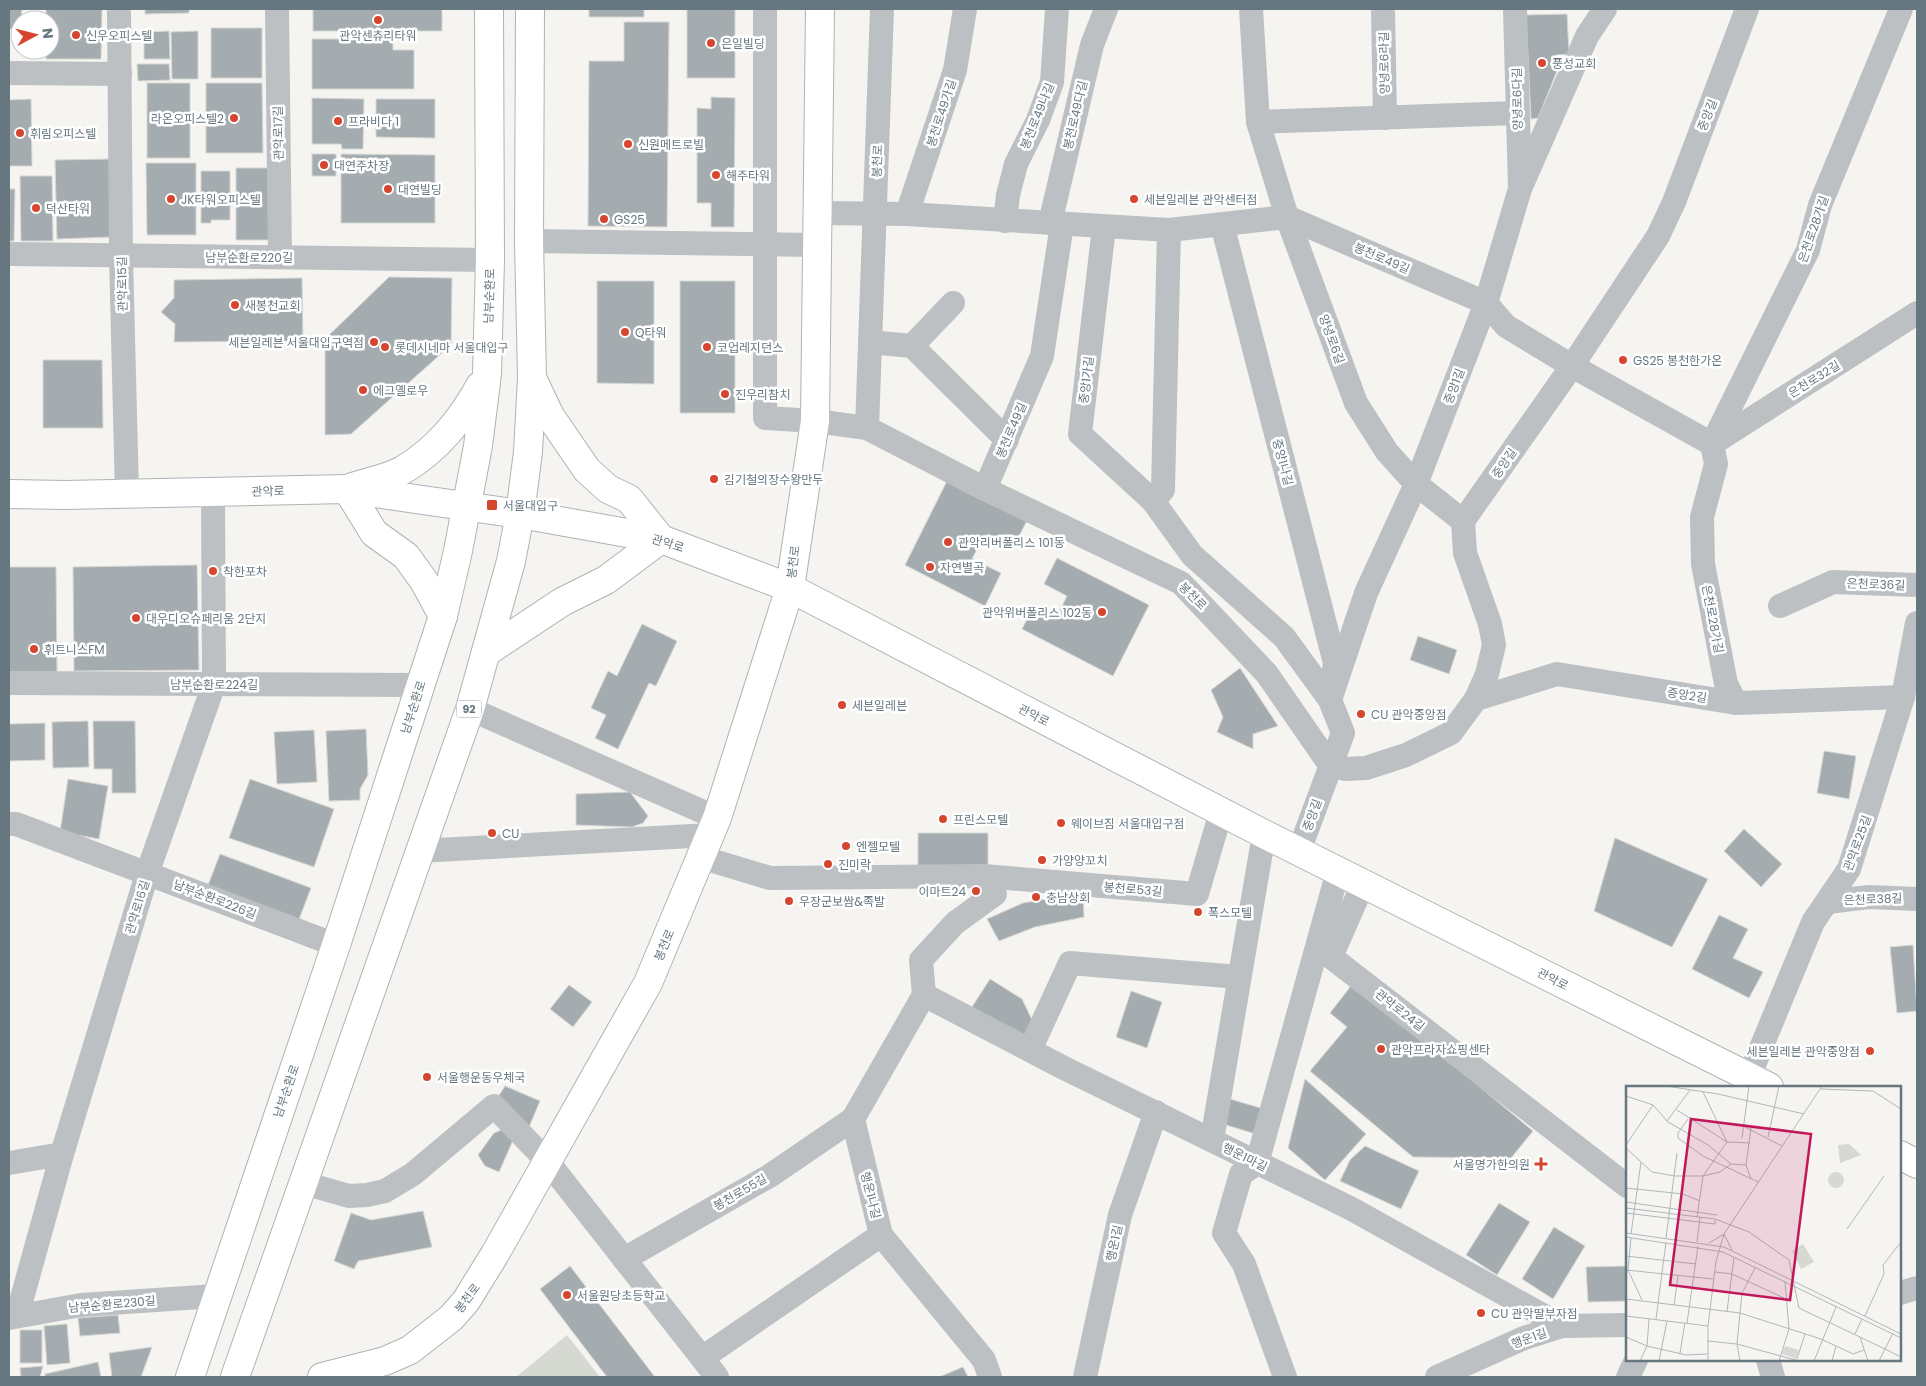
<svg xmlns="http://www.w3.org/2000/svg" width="1926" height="1386" viewBox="0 0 1926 1386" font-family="Poppins,'Noto Sans KR',sans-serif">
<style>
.green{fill:#d5d9d1}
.building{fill:#a4acb0;stroke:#d6d6d4}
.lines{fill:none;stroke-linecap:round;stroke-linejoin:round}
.major-casing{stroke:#adb3b6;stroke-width:30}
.minor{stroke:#bcc0c3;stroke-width:24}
.major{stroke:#fff;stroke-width:28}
.poi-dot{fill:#d6462f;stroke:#fff;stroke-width:2}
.labels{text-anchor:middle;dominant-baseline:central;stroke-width:5;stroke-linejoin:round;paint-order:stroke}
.shield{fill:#fff;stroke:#94a0a6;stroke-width:1}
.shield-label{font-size:11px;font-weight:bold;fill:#667780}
.poi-label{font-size:12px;fill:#667780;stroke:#fff;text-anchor:start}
.street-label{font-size:12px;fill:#667780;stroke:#fff}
.inset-road{fill:none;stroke:#afb7ba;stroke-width:1}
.view{fill:#c2185b;fill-opacity:0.15;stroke:#c2185b;stroke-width:2.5}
.inset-edge{fill:none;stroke:#667780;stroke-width:2.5}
</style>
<rect width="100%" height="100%" fill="#f5f4f1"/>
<polygon class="green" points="567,1335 600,1377 516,1377"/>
<g class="building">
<polygon points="9,9 22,9 20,29 9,29"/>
<polygon points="46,9 102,9 101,59 46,59 46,50 50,50 50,20 46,20"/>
<polygon points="145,9 189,9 189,13 145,14"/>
<rect x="313" y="9" width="129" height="22"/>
<rect x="589" y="9" width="55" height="8"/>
<rect x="687" y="9" width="48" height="69"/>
<polygon points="1567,14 1569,54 1556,55 1557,71 1538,118 1531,119 1526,15"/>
<polygon points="624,22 669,22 667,227 588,226 589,61 624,61"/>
<rect x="211" y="28" width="51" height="50"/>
<polygon points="169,31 170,59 144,59 144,32"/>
<polygon points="198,31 198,79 172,79 171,32"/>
<polygon points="312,39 393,39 393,50 414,50 414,89 312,89"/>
<polygon points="137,64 169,64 170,80 138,81"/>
<rect x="147" y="83" width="43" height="75"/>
<polygon points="206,83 262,83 263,153 206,153"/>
<polygon points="711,97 735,98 734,227 711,227 711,203 697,203 697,108 711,109"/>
<polygon points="312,98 364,99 363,149 342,149 341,144 312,144"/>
<polygon points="31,99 32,166 9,166 9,100"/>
<polygon points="376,99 435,99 435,138 376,137"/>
<rect x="312" y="154" width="24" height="22"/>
<polygon points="341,154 435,155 435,223 341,223"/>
<polygon points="110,159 112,237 57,239 55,160"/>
<polygon points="146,163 196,163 196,235 147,235"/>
<polygon points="236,168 272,168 273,240 236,240"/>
<polygon points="201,171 230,171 230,220 211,220 211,223 201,223"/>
<polygon points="20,176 52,176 53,241 21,241"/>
<polygon points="9,189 15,189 14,241 9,241"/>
<polygon points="389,277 452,278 451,345 351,434 325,435 325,339"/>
<polygon points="302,278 303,341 174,342 175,324 161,312 174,298 174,280"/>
<polygon points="597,281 654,281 654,384 597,383"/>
<rect x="680" y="281" width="55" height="132"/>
<polygon points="43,360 102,360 103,428 43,428"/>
<polygon points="948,479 1028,519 1012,549 984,535 972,559 1001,573 985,606 905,565"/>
<polygon points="1057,558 1149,605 1113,676 1022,629 1034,606 1056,618 1067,596 1044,584"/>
<polygon points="197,565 199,670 74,671 73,567"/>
<polygon points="9,567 56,567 57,672 9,672"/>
<polygon points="642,624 677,641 656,686 649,683 618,749 595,738 606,715 591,708 608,671 617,676"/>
<polygon points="1418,636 1457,650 1449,674 1410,660"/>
<polygon points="1240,668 1278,726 1253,734 1253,749 1217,732 1223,717 1211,690"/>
<polygon points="88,721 89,767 53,768 52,722"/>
<polygon points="93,721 135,721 136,793 112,793 112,769 94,769"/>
<polygon points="45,723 45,760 9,761 9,724"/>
<polygon points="366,729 368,775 360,789 360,800 329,801 326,731"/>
<polygon points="314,730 317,782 277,784 274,732"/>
<polygon points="1824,751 1856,756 1849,799 1817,793"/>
<polygon points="68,779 108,786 99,839 60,832"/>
<polygon points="250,779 334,809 314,867 229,838"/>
<polygon points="630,792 648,816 643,823 632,827 576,825 576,794"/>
<polygon points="1744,829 1782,864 1761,887 1724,851"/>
<rect x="918" y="833" width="70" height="35"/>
<polygon points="1615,838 1708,879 1672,947 1594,911"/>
<polygon points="220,854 311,888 298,922 207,888"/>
<polygon points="1083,893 1084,917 1035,927 999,941 987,919 1023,903"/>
<polygon points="1719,915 1748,929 1733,958 1763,972 1749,998 1692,969"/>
<polygon points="1913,945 1917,1011 1897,1013 1890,947"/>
<polygon points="990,979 1022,999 1034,1024 1026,1037 970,1010"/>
<polygon points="1354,982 1533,1131 1511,1158 1413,1157 1310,1071 1347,1027 1330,1013"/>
<polygon points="569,985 592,1002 573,1027 550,1009"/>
<polygon points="1131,991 1162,1002 1147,1048 1116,1037"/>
<polygon points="1305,1079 1366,1134 1325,1180 1288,1148"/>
<polygon points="505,1086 540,1101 529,1127 498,1097"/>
<polygon points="1230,1099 1267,1110 1259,1135 1223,1124"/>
<polygon points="504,1129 514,1138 499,1172 485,1166 478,1155 494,1133"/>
<polygon points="1365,1146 1419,1171 1401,1209 1340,1181 1350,1160"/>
<polygon points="1499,1203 1530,1222 1497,1275 1466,1255"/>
<polygon points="423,1211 432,1247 358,1261 354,1269 334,1261 351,1213 371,1220"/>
<polygon points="1554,1227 1585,1246 1553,1299 1522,1279"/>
<polygon points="570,1266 655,1377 607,1377 540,1289"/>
<polygon points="1627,1266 1627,1301 1588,1302 1586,1267"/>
<polygon points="118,1315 120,1333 80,1336 78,1318"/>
<polygon points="67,1324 70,1363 47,1365 44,1326"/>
<rect x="20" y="1330" width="22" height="33"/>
<polygon points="152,1347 141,1377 112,1377 109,1353"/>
<polygon points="98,1362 101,1377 45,1377 45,1374"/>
<polygon points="43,1366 40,1377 21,1377 20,1368"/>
<polygon points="963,1367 968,1377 939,1377"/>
</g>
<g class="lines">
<defs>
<g id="major">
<polyline points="533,380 550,416 587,470 608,489 629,499 661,539"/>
<path d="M 352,487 C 368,482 388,478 403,470 C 438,449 461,420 480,386"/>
<polyline points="347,489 374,533 406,556 424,581 443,616"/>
<polyline points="9,494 65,495 347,489 520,514 661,539 788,587 1264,834 1769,1087"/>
<polyline points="488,651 562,602 606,580 661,539"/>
<polyline points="1900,1155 1917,1164"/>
<polyline points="190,1377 336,945 443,616 458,551 478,446 487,374 490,260 489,9"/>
<polyline points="235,1377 470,709 511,561 520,514 528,452 532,378 529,241 530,9"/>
<polyline points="322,1377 385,1361 410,1350 451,1318 466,1301 495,1254 648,983 717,818 790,588 815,421 820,9"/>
</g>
</defs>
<use href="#major" class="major-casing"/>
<g class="minor">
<polyline points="119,9 121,256 127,494"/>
<polyline points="277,9 280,257"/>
<polyline points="765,9 765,418 815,421 867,428 985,489 1181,583 1267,674 1330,765"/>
<polyline points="1251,9 1258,122 1287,217 1356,403 1387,452 1416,484 1463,521"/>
<polyline points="1383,9 1385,118"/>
<polyline points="1515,9 1520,187"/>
<polyline points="9,73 120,74"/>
<polyline points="1258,122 1516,113"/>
<polyline points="819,213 907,214 1169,230 1287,217 1486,303 1506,326 1572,366 1712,444 1917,313"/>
<polyline points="907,214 955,70 965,9"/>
<polyline points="1005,221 1008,195 1016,164 1038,120 1052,82 1057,9"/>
<polyline points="1050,223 1092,45 1106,9"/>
<polyline points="1222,224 1335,663 1333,676"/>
<polyline points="1104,227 1080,434 1153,501"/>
<polyline points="1169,230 1163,490 1153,501 1192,555 1284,637 1330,700"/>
<polyline points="529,241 818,245"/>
<polyline points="9,254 490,260"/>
<polyline points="870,342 912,346 1007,440"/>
<polyline points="912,346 953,303"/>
<polyline points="867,428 882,9"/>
<polyline points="985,489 1042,356 1062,224"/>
<polyline points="1780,606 1833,582 1917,585"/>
<polyline points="9,683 420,685"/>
<polyline points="1476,699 1557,674 1736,703 1903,697"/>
<polyline points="1736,703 1726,684 1703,564 1702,517 1716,464 1712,444 1808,250 1820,205 1901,9"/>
<polyline points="470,709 717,818"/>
<polyline points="1330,765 1345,769 1366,768 1406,755 1451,733 1476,699 1487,674 1494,645 1490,624 1465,553 1463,521 1572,366 1658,236 1674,202 1747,9"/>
<polyline points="9,824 16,824 336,945"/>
<polyline points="419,851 710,835"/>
<polyline points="1299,851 1343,733 1330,700 1366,593 1416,484 1486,303 1520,189 1587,36 1605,9"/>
<polyline points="700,857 770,878 984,876 1197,894 1221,812"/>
<polyline points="1363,884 1331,957 1627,1186"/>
<polyline points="1828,902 1869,897 1917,899"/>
<polyline points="924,995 1062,1067 1350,1208 1562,1326"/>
<polyline points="924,995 853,1119 881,1235 984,1360 990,1377"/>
<polyline points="924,995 921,960 955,923 995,894 984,876"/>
<polyline points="1030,1050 1070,963 1239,977"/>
<polyline points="1749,1077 1813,922 1849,869 1903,697 1917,623"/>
<polyline points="1212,1140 1264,834"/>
<polyline points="9,1163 62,1154"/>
<polyline points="303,1183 349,1196 367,1195 385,1191 413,1174 494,1106 548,1162 717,1377"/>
<polyline points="624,1259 771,1175 853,1119"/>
<polyline points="1900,1293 1917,1288"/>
<polyline points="17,1316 62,1154 147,874 214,684 213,493"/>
<polyline points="9,1318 81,1305 216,1296"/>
<polyline points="702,1358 881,1235"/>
<polyline points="1768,1360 1773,1377"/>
<polyline points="1085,1377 1120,1215 1156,1112"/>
<polyline points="1285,1377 1244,1264 1224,1233 1241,1174 1257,1163 1338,871"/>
<polyline points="1437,1377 1524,1338 1562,1326 1627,1325"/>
<polyline points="1628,1377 1636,1360"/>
</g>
<use href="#major" class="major"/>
</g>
<g class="poi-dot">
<circle cx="378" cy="20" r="5"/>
<circle cx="76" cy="35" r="5"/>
<circle cx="711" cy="43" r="5"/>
<circle cx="1542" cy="63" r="5"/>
<circle cx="234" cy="118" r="5"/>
<circle cx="338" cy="121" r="5"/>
<circle cx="20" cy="133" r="5"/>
<circle cx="628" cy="144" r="5"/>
<circle cx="324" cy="165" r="5"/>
<circle cx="716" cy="175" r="5"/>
<circle cx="388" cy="189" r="5"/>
<circle cx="171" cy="199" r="5"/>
<circle cx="1134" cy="199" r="5"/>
<circle cx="36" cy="208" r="5"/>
<circle cx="604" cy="219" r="5"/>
<circle cx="235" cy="305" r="5"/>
<circle cx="625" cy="332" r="5"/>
<circle cx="374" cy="342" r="5"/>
<circle cx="385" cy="347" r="5"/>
<circle cx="707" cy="347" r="5"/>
<circle cx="1623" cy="360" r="5"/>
<circle cx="363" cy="390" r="5"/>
<circle cx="725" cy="394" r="5"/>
<circle cx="714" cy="479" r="5"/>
<rect x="486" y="499" width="12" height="12" rx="2.5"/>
<circle cx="948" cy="542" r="5"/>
<circle cx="930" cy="567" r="5"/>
<circle cx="213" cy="571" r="5"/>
<circle cx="1102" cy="612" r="5"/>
<circle cx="136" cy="618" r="5"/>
<circle cx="34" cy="649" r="5"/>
<circle cx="842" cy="705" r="5"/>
<circle cx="1361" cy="714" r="5"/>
<circle cx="943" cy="819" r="5"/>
<circle cx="1061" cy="823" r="5"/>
<circle cx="492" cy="833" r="5"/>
<circle cx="846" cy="846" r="5"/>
<circle cx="1042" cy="860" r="5"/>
<circle cx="828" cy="864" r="5"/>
<circle cx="976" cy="891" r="5"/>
<circle cx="1036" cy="897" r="5"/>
<circle cx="789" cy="901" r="5"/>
<circle cx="1198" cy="912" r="5"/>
<circle cx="1381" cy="1049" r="5"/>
<circle cx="1870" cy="1051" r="5"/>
<circle cx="427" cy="1077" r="5"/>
<path d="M1538.5 1156.5h5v5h5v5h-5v5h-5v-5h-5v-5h5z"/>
<circle cx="567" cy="1295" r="5"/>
<circle cx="1481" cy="1313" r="5"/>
</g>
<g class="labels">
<rect class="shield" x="456.5" y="700.5" width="25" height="17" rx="4"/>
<g class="shield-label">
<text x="469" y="709">92</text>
</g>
<g class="poi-label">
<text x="86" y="35">신우오피스텔</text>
<text x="378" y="35" text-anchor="middle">관악센츄리타워</text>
<text x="721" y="43">은일빌딩</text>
<text x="1552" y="63">풍성교회</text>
<text x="224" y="118" text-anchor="end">라온오피스텔2</text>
<text x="348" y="121">프라비다 1</text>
<text x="30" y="133">휘림오피스텔</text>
<text x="638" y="144">신원메트로빌</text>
<text x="334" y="165">대연주차장</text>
<text x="726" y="175">해주타워</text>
<text x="398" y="189">대연빌딩</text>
<text x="181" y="199">JK타워오피스텔</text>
<text x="1144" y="199">세븐일레븐 관악센터점</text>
<text x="46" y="208">덕산타워</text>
<text x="614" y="219">GS25</text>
<text x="245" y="305">새봉천교회</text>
<text x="635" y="332">Q타워</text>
<text x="364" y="342" text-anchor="end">세븐일레븐 서울대입구역점</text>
<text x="395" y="347">롯데시네마 서울대입구</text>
<text x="717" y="347">코업레지던스</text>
<text x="1633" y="360">GS25 봉천한가온</text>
<text x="373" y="390">에그옐로우</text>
<text x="735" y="394">진우리참치</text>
<text x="724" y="479">김기철의장수왕만두</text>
<text x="503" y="505">서울대입구</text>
<text x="958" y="542">관악리버폴리스 101동</text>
<text x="940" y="567">자연별곡</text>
<text x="223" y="571">착한포차</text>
<text x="1092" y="612" text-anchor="end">관악위버폴리스 102동</text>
<text x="146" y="618">대우디오슈페리움 2단지</text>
<text x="44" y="649">휘트니스FM</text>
<text x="852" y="705">세븐일레븐</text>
<text x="1371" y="714">CU 관악중앙점</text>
<text x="953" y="819">프린스모텔</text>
<text x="1071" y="823">웨이브짐 서울대입구점</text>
<text x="502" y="833">CU</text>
<text x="856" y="846">엔젤모텔</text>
<text x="1052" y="860">가양양꼬치</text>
<text x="838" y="864">진미락</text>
<text x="966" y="891" text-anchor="end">이마트24</text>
<text x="1046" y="897">충남상회</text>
<text x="799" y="901">우장군보쌈&amp;족발</text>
<text x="1208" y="912">폭스모텔</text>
<text x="1391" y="1049">관악프라자쇼핑센타</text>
<text x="1860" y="1051" text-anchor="end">세븐일레븐 관악중앙점</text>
<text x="437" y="1077">서울행운동우체국</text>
<text x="1530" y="1164" text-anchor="end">서울명가한의원</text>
<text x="577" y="1295">서울원당초등학교</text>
<text x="1491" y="1313">CU 관악딸부자점</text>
</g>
<g class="street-label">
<text transform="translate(1384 63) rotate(-91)">양녕로6라길</text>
<text transform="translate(1517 99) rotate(-91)">양녕로6다길</text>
<text transform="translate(941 113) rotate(-72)">봉천로49가길</text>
<text transform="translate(1075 115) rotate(-77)">봉천로49다길</text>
<text transform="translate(1707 115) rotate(-69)">중앙길</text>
<text transform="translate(1037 116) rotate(-68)">봉천로49나길</text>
<text transform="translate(278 133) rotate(-91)">관악로17길</text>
<text transform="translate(877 161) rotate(-88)">봉천로</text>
<text transform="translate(1813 229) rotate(-71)">은천로28가길</text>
<text x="249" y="257">남부순환로220길</text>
<text transform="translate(1382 258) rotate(23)">봉천로49길</text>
<text transform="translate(122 284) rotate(-91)">관악로15길</text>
<text transform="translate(489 296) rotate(-88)">남부순환로</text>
<text transform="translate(1332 339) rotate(70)">양녕로6길</text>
<text transform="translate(1814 379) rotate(-32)">은천로32길</text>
<text transform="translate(1086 380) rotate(-83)">중앙1가길</text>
<text transform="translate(1454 386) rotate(-69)">중앙1길</text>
<text transform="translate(1011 430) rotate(-67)">봉천로49길</text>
<text transform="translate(1283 462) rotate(75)">중앙1나길</text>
<text transform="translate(1504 463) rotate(-55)">중앙길</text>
<text transform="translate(268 491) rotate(-2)">관악로</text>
<text transform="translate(668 543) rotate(17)">관악로</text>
<text transform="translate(793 562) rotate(-83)">봉천로</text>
<text transform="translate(1876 584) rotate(2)">은천로36길</text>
<text transform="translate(1193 596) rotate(45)">봉천로</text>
<text transform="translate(1713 619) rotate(79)">은천로28가길</text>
<text x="214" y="684">남부순환로224길</text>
<text transform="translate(1687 695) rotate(9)">중앙2길</text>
<text transform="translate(413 707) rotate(-72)">남부순환로</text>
<text transform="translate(1034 715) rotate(27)">관악로</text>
<text transform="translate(1312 815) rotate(-70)">중앙길</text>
<text transform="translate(1857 843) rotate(-70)">관악로25길</text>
<text transform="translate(1133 889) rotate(5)">봉천로53길</text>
<text transform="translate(215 899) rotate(21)">남부순환로226길</text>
<text transform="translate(1873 899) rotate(-2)">은천로38길</text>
<text transform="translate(137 907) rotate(-73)">관악로16길</text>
<text transform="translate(664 945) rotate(-67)">봉천로</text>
<text transform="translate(1553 979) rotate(27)">관악로</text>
<text transform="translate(1400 1010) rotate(38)">관악로24길</text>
<text transform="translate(286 1091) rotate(-71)">남부순환로</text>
<text transform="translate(1245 1157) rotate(26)">행운1마길</text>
<text transform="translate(740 1192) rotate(-30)">봉천로55길</text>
<text transform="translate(871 1195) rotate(76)">행운1나길</text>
<text transform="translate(1114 1243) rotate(-78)">행운1길</text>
<text transform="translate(467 1298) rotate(-53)">봉천로</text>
<text transform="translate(112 1304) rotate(-5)">남부순환로230길</text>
<text transform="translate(1529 1338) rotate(-20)">행운1길</text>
</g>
</g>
<g transform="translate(1626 1086)">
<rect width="275" height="275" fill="#f5f4f1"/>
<path d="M 223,58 L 235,69 L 214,77 L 212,59 ZM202 94a8 8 0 1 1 16 0a8 8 0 1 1-16 0ZM 177,158 L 188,176 L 175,183 L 166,165 ZM 159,260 L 173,264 L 170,273 L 156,268 Z" fill="#d5d9d1"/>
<path class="inset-road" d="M 40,0 L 92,8 L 178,28M 195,3 L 247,5 L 275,23M 0,10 L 27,19 L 42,36 L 82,59 L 105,78 L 120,79 L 125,93M 51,24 L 101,56 L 124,57M 62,33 L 52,47 L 52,52 L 77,70 L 132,96M 41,35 L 64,4M 115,39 L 156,60M 142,51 L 153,0M 116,52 L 123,0M 0,59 L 27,19M 0,62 L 26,86 L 49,90 L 77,90 L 94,86 L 105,78M 120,79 L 125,42M 0,102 L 57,108 L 74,115M 0,116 L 91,129M 0,122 L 89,133 L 123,146 L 163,174 L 173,222 L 259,263M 0,127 L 89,138 L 89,134M 71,131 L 77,90 L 101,56 L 77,6M 221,143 L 258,90M 0,147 L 98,161 L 275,248M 5,148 L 15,76M 98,148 L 106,164M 0,151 L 97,166 L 275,252M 5,152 L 2,184 L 16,214M 40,152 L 51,67M 71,156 L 74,131M 83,157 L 98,148M 0,170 L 70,178M 0,184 L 87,193M 89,186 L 106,188 L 158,212M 0,213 L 114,227 L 195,253 L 227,268 L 238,264M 48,219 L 52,190M 101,225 L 108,172M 0,230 L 82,240M 239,230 L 258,188 L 257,179 L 275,156M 30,233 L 40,156M 61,237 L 72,160M 229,248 L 236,233M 0,251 L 21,260 L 60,269 L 81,268M 234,251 L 242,275M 82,255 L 111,258 L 173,275M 259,263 L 275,271M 54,267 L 59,237M 171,273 L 179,248M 14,275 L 21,260 L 23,233M 33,275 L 41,235M 82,275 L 82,240 L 90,175 L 98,148 L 196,0M 114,275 L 111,258 L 116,207 L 129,182M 153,275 L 163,243 L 159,196M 188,275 L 210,221M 206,275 L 210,260M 253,275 L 267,247"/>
<path class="view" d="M 65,33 L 185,48 L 164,214 L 44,199 Z"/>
<rect width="275" height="275" class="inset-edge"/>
</g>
<rect width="1926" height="1386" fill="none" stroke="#667780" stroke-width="20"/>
<g transform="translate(35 35) rotate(83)"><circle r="24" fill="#ffffff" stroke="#c2c9cc"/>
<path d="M0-4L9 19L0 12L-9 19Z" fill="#d6462f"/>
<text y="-8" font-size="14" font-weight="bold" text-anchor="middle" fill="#667780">N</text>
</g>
</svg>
